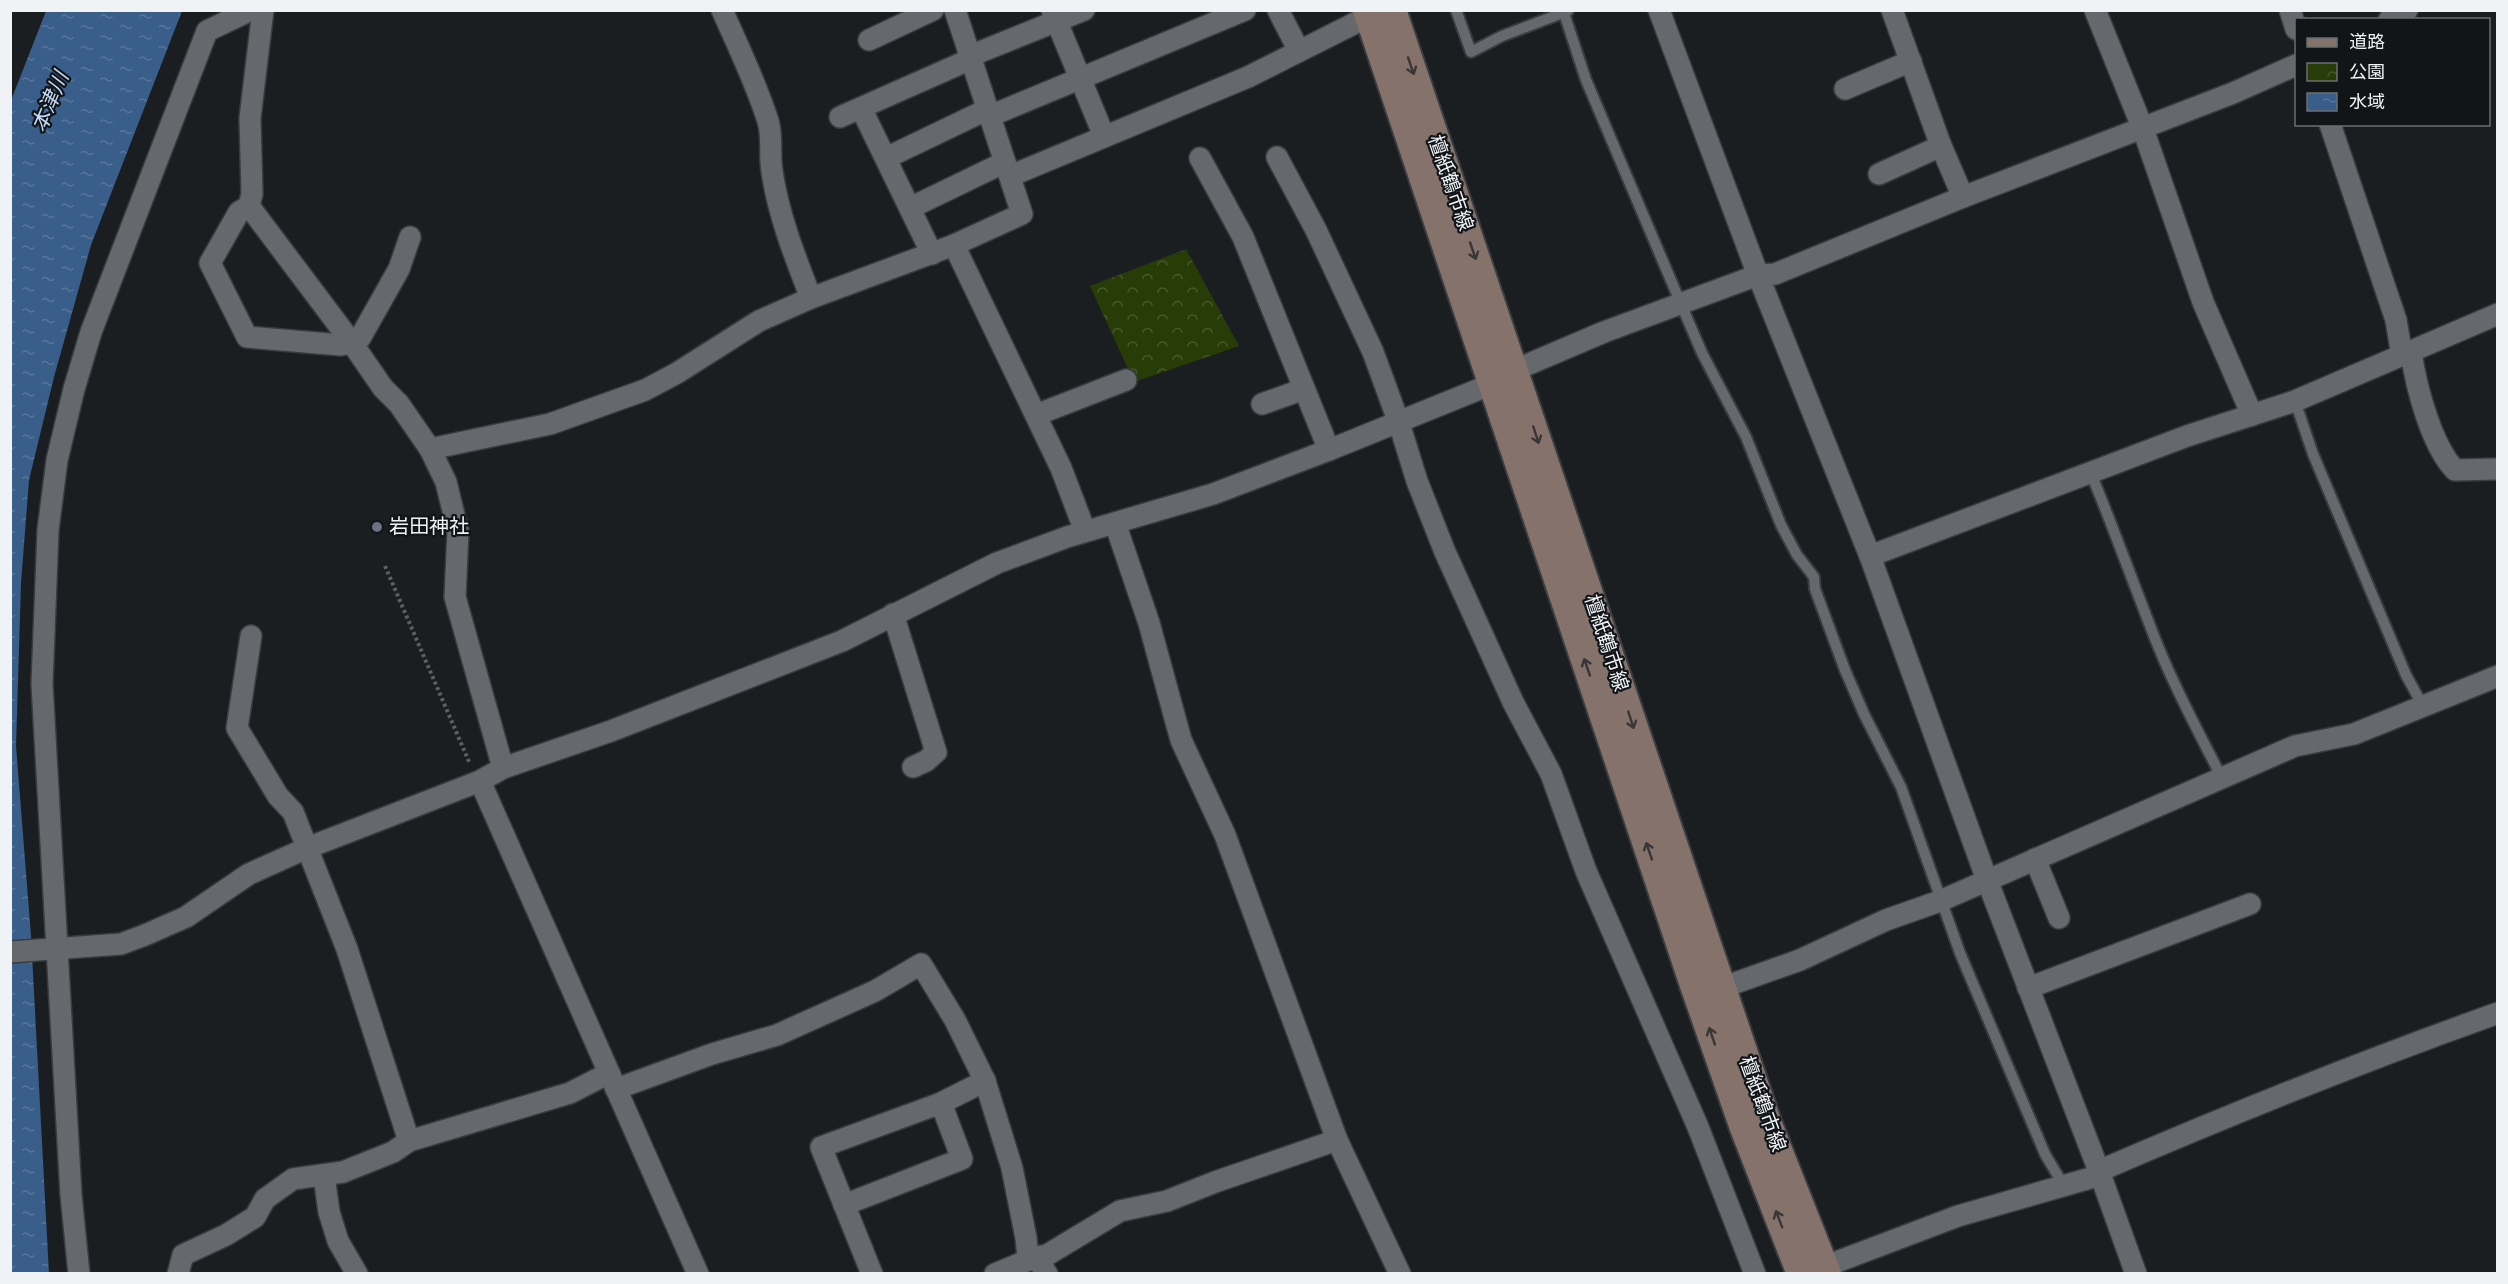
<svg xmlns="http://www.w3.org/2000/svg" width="2508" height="1284" viewBox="0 0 2508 1284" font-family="'Source Sans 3','Noto Sans JP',sans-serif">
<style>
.park{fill:url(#park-crowns)}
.water{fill:url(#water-ripples)}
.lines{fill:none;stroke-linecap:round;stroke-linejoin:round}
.service-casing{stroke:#393c3e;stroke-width:14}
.minor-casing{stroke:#393c3e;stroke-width:24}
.secondary-casing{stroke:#393c3e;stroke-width:32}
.path{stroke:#5d6063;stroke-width:4;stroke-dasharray:3 3;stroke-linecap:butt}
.service{stroke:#65696d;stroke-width:10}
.minor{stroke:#65696d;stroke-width:21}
.secondary{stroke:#85736b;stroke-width:28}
.oneway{stroke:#3a3635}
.worship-dot{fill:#6b7280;stroke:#111518;stroke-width:2}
.labels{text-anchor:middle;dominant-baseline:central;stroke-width:4.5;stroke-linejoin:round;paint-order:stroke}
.street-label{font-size:20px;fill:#f0f3f5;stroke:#111518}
.poi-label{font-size:20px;fill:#f0f3f5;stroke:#111518;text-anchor:start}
.water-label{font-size:21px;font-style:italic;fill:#c4daf6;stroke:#111518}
</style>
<defs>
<pattern id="park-crowns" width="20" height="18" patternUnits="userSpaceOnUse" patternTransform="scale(1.5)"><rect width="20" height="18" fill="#283c08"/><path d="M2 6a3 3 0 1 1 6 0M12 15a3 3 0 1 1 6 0" fill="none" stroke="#48592d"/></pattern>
<pattern id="water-ripples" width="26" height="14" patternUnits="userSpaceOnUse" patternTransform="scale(1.5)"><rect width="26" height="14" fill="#3a5e8a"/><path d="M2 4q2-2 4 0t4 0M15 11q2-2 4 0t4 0" fill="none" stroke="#57769b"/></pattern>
</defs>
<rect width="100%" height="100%" fill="#1b1e21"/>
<polygon class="park" points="1186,249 1239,346 1134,382 1090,286"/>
<polygon class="water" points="46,11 182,11 91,245 54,377 29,480 21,583 16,746 31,936 49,1274 10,1273 10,103"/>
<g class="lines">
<defs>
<g id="service">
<polyline points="1456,10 1471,52 1502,36 1568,11"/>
<polyline points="1563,10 1586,80 1681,304 1702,353 1746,437 1781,525 1797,555 1814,577 1815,589 1845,670 1864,714 1901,787 1960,953 2045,1154 2064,1186"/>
<polyline points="2295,401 2313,454 2406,675 2423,706"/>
<path d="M 2090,471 C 2114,529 2135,588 2158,646 C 2176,691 2200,735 2222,778"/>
</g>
<g id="minor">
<polyline points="263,10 250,118 252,194 249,206 352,343 383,388 399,404 430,449 446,482 458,531 455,597 503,768"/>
<path d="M 722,10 C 738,46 756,83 768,121 C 773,137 769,154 772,171 C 778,214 795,257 811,298"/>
<polyline points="1052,10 1104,136"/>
<polyline points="1278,10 1299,51"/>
<polyline points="1659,10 1758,275 1870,556 1987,880 2099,1171 2136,1274"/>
<polyline points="1892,10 1941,146 1963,197"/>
<polyline points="2095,10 2143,129 2203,302 2252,415"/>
<polyline points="2290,10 2296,29"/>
<polyline points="2389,20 2407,10"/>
<polyline points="869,40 933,10"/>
<polyline points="970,56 1084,10"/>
<polyline points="1845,89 1911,61"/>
<polyline points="861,108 932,254"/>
<polyline points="990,116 1245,10"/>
<polyline points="840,117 971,59"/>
<polyline points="2330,124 2396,320 2402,356"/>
<polyline points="1277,157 1316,230 1373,352 1399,423 1417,481 1445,552 1513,702 1551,774 1586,871 1698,1127 1755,1274"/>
<polyline points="886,158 988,109"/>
<polyline points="1200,158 1243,237 1329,450"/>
<polyline points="1879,174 1941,146"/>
<polyline points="1010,176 1248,77 1369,16"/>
<polyline points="249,206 239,212 210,263 247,337 341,345 352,343 360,338 399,269 410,237"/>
<polyline points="910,208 1005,162"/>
<polyline points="954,245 1022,214 955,10"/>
<path d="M 2411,352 C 2416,386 2431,445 2455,470 L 2498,469"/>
<polyline points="1262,404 1304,389"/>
<polyline points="1036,415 1126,380"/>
<polyline points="430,449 550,424 645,390 677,373 759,321 811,298 954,245 1061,468 1085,531"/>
<polyline points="1115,523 1149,623 1181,740 1225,835 1337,1140 1400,1274"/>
<polyline points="1870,556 2187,436 2295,401 2498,314"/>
<polyline points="893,614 936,752 926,761 913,767"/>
<polyline points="251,636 237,728 278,796 293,812 347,949 409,1141"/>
<polyline points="480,781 698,1274"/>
<polyline points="2035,859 2059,918"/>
<polyline points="10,952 121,944 145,935 186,917 249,874 307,848 480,781 503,768 611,731 842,641 997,563 1067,537 1213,494 1329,450 1492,384 1515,370 1604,332 1758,275 1775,274 1963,197 2233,93 2296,65"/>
<polyline points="1721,988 1800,960 1886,920 1940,901 2295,746 2354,734 2498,676"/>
<polyline points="2028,988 2250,904"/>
<polyline points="616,1089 712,1054 777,1035 875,991 921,964 955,1020 985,1081 1012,1168 1026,1238 1028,1258"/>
<path d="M 2099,1171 C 2231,1114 2363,1061 2498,1013"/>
<polyline points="324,1176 329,1212 338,1241 357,1274"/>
<polyline points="844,1205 962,1159 941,1103"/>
<polyline points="1036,1257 1047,1255 1120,1211 1167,1201 1215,1182 1337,1140"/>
<polyline points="1810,1272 1958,1216 2101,1175"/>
<polyline points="79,1274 71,1195 42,684 48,530 57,460 74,389 91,332 207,31 251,10"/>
<polyline points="178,1274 183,1255 226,1235 255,1217 265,1199 293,1179 343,1172 393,1152 409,1141 570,1093 609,1073"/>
<polyline points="872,1274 821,1147 941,1103 985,1081"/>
<polyline points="995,1274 1036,1257 1047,1274"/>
</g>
<g id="secondary">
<polyline points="1367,10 1694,985 1744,1128 1801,1274"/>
<polyline points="1392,10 1767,1122 1827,1274"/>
</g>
</defs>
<use href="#service" class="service-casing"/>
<use href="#minor" class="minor-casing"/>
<use href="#secondary" class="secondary-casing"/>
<polyline class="path" points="385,566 470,764"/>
<use href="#service" class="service"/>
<use href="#minor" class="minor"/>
<use href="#secondary" class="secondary"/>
</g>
<defs><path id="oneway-shaft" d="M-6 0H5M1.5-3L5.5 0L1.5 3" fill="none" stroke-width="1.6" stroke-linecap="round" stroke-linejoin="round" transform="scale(1.5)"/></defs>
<g class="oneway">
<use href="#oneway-shaft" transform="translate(1411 66) rotate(71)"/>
<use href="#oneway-shaft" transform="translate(1473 251) rotate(71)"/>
<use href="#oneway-shaft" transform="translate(1536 435) rotate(72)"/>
<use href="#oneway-shaft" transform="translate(1587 667) rotate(-109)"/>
<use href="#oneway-shaft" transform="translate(1631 720) rotate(72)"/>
<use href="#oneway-shaft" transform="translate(1649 851) rotate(-109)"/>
<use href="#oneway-shaft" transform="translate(1712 1036) rotate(-109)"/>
<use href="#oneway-shaft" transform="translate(1779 1219) rotate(-111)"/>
</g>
<circle class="worship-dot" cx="377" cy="527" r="6"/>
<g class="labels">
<g class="street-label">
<text transform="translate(1450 183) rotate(71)">檀紙鶴市線</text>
<text transform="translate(1606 643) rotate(72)">檀紙鶴市線</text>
<text transform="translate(1762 1104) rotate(70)">檀紙鶴市線</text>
</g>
<g class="poi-label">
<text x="389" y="527">岩田神社</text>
</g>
<g class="water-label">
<text transform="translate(50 102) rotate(-67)">本津川</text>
</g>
</g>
<rect width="2508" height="1284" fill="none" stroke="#f0f3f5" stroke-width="24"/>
<rect x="2295" y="18" width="195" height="108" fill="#111518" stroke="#6a6e70" stroke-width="1.5"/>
<rect x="2307" y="38" width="30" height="9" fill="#85736b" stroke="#6a6e70" stroke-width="1.5"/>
<text x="2349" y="48" font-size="18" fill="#f0f3f5">道路</text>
<rect x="2307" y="63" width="30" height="18" fill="url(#park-crowns)" stroke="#6a6e70" stroke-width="1.5"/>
<text x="2349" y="78" font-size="18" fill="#f0f3f5">公園</text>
<rect x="2307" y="93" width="30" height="18" fill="url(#water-ripples)" stroke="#6a6e70" stroke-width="1.5"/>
<text x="2349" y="108" font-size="18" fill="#f0f3f5">水域</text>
</svg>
